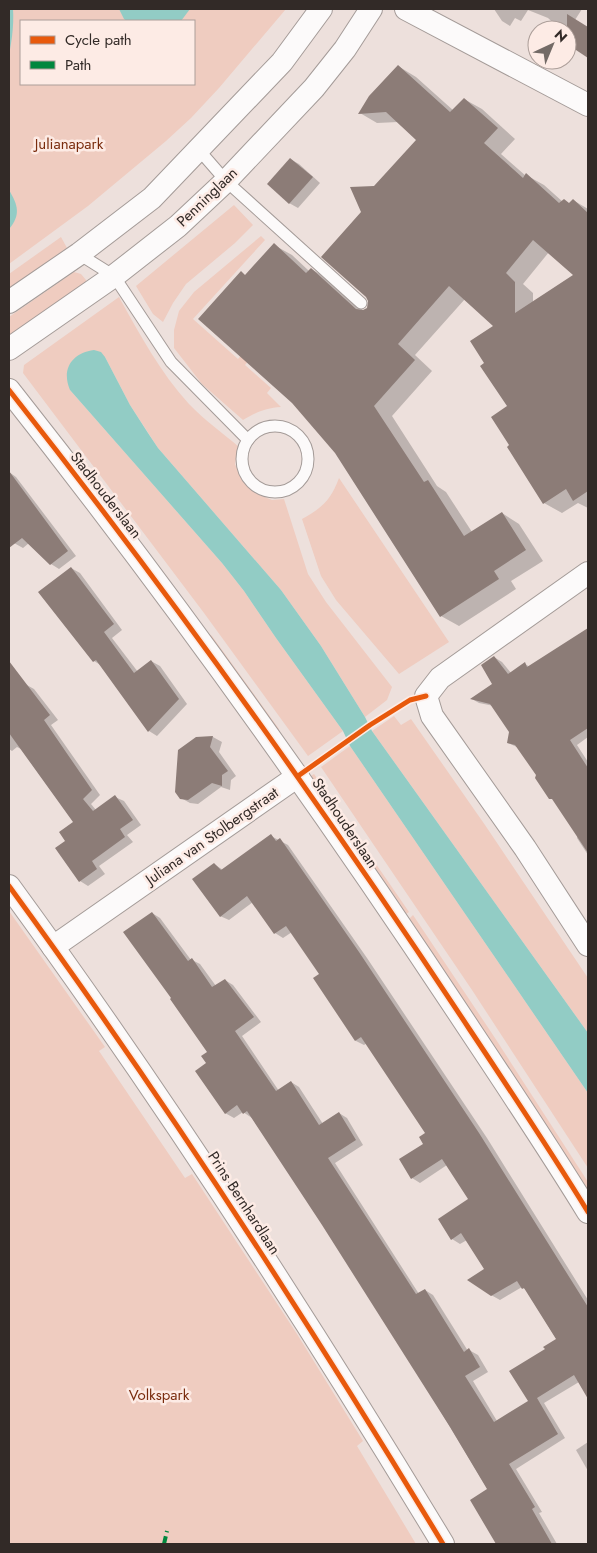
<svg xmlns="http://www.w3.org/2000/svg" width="597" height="1553" viewBox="0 0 597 1553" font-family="Jost,sans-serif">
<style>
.green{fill:#efccc0;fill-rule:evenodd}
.water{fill:#92ccc5}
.shadow{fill:#0003;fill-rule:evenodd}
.building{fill:#8c7c77;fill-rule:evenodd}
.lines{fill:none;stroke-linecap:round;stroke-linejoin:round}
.service-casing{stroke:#a49b98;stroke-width:13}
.minor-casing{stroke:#a49b98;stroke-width:24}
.service{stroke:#fcfafa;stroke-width:11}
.minor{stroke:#fcfafa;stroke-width:22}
.quiet{stroke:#00873e;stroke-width:4;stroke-dasharray:8 4;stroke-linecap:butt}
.cycleway-casing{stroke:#fdebe5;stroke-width:8}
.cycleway{stroke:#e8590c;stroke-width:5}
.labels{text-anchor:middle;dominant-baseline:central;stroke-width:5;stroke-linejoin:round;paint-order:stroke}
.park-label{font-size:15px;fill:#7a2c0e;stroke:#fdebe5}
.street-label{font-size:15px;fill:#322a27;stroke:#fdebe5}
</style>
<rect width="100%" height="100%" fill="#ede0dc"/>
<g class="green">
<path d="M 9,9 L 286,9 L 219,88 L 191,118 L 166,141 L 88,206 L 9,264 ZM 21,21 L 194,21 L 194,84 L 21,84 Z"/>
<polygon points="234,205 253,225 235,243 186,284 173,303 163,322 153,314 136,286"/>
<path d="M 261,236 L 265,240 L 193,319 L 238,359 L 256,339 L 262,344 L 245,365 L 271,388 L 267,393 L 281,407 C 266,408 256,412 243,420 L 202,384 L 174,348 L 174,330 L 179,311 L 194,292 Z"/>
<polygon points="61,237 67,248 9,289 9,274"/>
<polygon points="74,272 81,274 86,280 85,287 11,339 9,334 9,317"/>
<path d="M 119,297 C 140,335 160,372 189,404 C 204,420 223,433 239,447 L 235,464 L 242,480 L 255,493 L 272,500 L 284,499 L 308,574 L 326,602 L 392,687 L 387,700 L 365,717 L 321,646 L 281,590 L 158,448 L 130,405 L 105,357 L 70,390 L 222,563 L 244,591 L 276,638 L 343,731 L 308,756 L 204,613 L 23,373 L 24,365 Z"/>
<path d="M 339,478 L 449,642 L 399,674 L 336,600 L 321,576 L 302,519 C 322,508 331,500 339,478 Z"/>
<polygon points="200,627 212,636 279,729 274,733"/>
<polygon points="394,716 401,725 411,719 485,825 588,978 588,1033 372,731"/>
<polygon points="350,746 588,1093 588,1168 472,990 321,767"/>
<polygon points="314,774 409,912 406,914 311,776"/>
<polygon points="9,911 105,1047 99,1051 185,1178 192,1174 297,1334 363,1441 357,1446 416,1544 9,1544"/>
<polygon points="413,915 495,1038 588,1182 588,1194 409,919"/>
</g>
<g class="water">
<path d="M 9,9 L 13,9 C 14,25 12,39 9,55 Z"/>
<polygon points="119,9 190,9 181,21 127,21 124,19"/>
<path d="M 9,190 C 18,205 21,215 9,229 Z"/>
<path d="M 94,350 L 101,352 L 105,357 L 130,405 L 148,433 L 158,448 L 281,590 L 321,646 L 365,717 L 372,731 L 588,1033 L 588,1093 L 350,746 L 343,731 L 276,638 L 244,591 L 222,563 L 70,390 C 61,369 72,353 94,350 Z"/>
</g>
<g class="shadow">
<polygon points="494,9 582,9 575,20 588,28 588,56 567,42 567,30 561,30 548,18 528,10 521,21 515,18 510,26 502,21"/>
<path d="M 398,66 L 416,77 L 454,111 L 464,99 L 482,109 L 515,139 L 501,154 L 526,176 L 526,175 L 544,185 L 563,202 L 570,204 L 573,200 L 588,209 L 588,508 L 578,503 L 562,513 L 544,503 L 511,446 L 509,407 L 486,364 L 495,327 L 465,299 L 415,355 L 432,371 L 392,416 L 437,486 L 446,492 L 472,532 L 502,513 L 519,524 L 543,561 L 511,581 L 516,589 L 459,626 L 441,616 L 246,276 L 274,245 L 292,255 L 309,271 L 311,269 L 329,279 L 364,311 L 368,308 L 370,301 L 363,212 L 375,187 L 418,139 L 398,122 L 377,123 L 360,113 ZM 549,252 L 575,275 L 533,303 L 533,293 L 523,284 Z"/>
<polygon points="290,159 299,164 320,183 298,208 289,203"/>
<polygon points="9,472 16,477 76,556 59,569 51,564 29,543 23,548 14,543 9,546"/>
<polygon points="71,568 80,573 122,630 112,638 138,672 151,661 160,666 187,704 157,736 149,731 102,666 94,661"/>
<polygon points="588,630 588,737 577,745 588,762 588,855 577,838 578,835 519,748 508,743 511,732 494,706 479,703 472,699 493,684 494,657 502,662 511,673 525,664 530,667"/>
<polygon points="25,684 34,689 58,720 51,725 100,795 91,804 96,810 115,797 124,801 141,825 127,835 133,842 99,866 105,874 88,886 80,881 74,822 21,749 17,747 12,751 9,749 9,697"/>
<polygon points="213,737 222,742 219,752 236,776 231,780 230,790 221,787 198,804 190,803 181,798 196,738"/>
<polygon points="271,836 288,845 367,958 487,1138 588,1300 588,1397 579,1382 544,1403 565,1438 516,1469 542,1512 539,1513 557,1544 520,1544 524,1542 523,1539 516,1544 498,1544 471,1500 488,1490 412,1364 290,1173 252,1118 243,1112 234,1118 225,1113 207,1064 208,1052 152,913 160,918 191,960 192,960 200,964 216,986 225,980 233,985 261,1022 242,1036 279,1091 291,1082 299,1087 323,1124 339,1113 347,1118 363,1145 335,1163 419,1294 425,1290 433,1295 468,1351 469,1350 478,1355 488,1372 473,1381 497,1421 529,1402 546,1350 557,1340 526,1290 522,1287 500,1300 491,1295 486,1270 467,1240 460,1244 452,1239 469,1199 447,1165 420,1183 412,1178 425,1144 427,1134 367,1043 364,1045 356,1041 321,974 292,932 283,938 275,933 253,902 229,920 220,916 214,864 223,870"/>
<polygon points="588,1442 588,1471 576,1450"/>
</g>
<g class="building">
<polygon points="567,14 588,27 588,58 567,44"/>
<path d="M 398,65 L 450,112 L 464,98 L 498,128 L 484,143 L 523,178 L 526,173 L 559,203 L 564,199 L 569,203 L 573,199 L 588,213 L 588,491 L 573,501 L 566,489 L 543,504 L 507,447 L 509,445 L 491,417 L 507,406 L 480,366 L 484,363 L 470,341 L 493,326 L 449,286 L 398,344 L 415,360 L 374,406 L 424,482 L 428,480 L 464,536 L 502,512 L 526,550 L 494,571 L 499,579 L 440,617 L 335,453 L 292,403 L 198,319 L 241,271 L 245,275 L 274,243 L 306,273 L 311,268 L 356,309 L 363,310 L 367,308 L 368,301 L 366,297 L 321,257 L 361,212 L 350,187 L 374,186 L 416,140 L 386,112 L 358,114 L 369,96 ZM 533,240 L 573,275 L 515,313 L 515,282 L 506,273 Z"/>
<polygon points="290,158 313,177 289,204 267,184"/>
<polygon points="9,471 68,551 50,565 22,538 9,548"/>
<polygon points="71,567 114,624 104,632 134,673 151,660 179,699 148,732 96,660 93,662 38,592"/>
<polygon points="588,628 588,728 570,740 588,768 588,853 552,799 549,799 535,778 536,775 515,745 507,743 509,732 490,704 470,699 492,684 481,665 494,656 508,674 525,662 527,667"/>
<polygon points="9,661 50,715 44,720 92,790 83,799 93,811 115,795 133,820 120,829 125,837 92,861 97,869 79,882 55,848 65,841 59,832 73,822 9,733"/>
<polygon points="213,736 210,747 228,771 222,775 222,786 212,783 188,800 180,799 175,792 178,750 196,737"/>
<polygon points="271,834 276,841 280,838 359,952 479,1133 588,1307 588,1399 574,1375 537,1398 558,1434 509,1464 535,1507 532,1509 552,1544 496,1544 470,1500 487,1489 450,1427 322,1225 247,1111 243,1114 237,1105 225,1114 195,1071 206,1063 201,1056 207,1052 170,999 171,998 123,932 152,912 188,961 192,958 212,987 225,979 254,1017 235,1031 276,1091 291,1081 319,1125 339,1112 356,1140 328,1158 416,1294 425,1289 464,1352 469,1348 480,1367 465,1376 494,1422 528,1401 509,1371 545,1349 543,1347 556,1339 524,1288 522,1289 517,1281 491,1296 467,1280 484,1269 461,1233 451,1240 438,1219 468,1199 442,1159 411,1179 399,1159 423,1144 419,1137 425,1133 361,1037 355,1041 313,978 319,974 286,926 274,934 247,896 220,917 192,879 214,863 221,870"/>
</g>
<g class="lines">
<defs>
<g id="service">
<polyline points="199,150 226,181 361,303"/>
<polyline points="79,254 114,276 171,362 248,440"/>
<circle cx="275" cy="459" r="33"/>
</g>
<g id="minor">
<polyline points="406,9 588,105"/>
<polyline points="9,302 79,254 152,198 282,62 321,9"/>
<polyline points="9,349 114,276 178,226 226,181 314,88 345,49 371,9"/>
<path d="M 9,390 C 172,596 325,810 470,1030 C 510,1090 550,1150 588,1212"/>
<polyline points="588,573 440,678 426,696 432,716 525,848 588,945"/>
<path d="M 9,886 C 164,1098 307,1319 443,1544"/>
<polyline points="53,947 298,776"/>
</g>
</defs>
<use href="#service" class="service-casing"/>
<use href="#minor" class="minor-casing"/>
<use href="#service" class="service"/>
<use href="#minor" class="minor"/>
<polyline class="quiet" points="164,1544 167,1531"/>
<defs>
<g id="cycleway">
<path d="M 9,390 C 172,596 325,810 470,1030 C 510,1090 550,1150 588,1212"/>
<polyline points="298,776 370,725 410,700 426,696"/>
<path d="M 9,886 C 164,1098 307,1319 443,1544"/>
</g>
</defs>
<use href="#cycleway" class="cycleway-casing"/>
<use href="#cycleway" class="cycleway"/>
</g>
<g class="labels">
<g class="park-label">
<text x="69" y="144">Julianapark</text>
<text x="159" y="1395">Volkspark</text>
</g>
<g class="street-label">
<text transform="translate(207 197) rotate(-44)">Penninglaan</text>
<text transform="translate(106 495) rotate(52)">Stadhouderslaan</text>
<text transform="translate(345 823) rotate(56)">Stadhouderslaan</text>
<text transform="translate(212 836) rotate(-35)">Juliana van Stolbergstraat</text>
<text transform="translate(244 1203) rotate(57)">Prins Bernhardlaan</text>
</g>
</g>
<rect width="597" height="1553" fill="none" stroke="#322a27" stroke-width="20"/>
<rect x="20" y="20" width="175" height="65" fill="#fdebe5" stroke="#ac9e99"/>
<rect x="30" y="36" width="25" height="8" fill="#e8590c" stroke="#ac9e99"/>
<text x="65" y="45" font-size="15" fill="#322a27">Cycle path</text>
<rect x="30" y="61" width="25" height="8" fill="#00873e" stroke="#ac9e99"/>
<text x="65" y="70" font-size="15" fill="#322a27">Path</text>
<g transform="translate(552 45) rotate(44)"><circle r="24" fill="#fdebe5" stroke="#ac9e99"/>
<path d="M0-4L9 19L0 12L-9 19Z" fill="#736a66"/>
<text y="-8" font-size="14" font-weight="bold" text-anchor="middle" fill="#322a27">N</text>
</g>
</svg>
